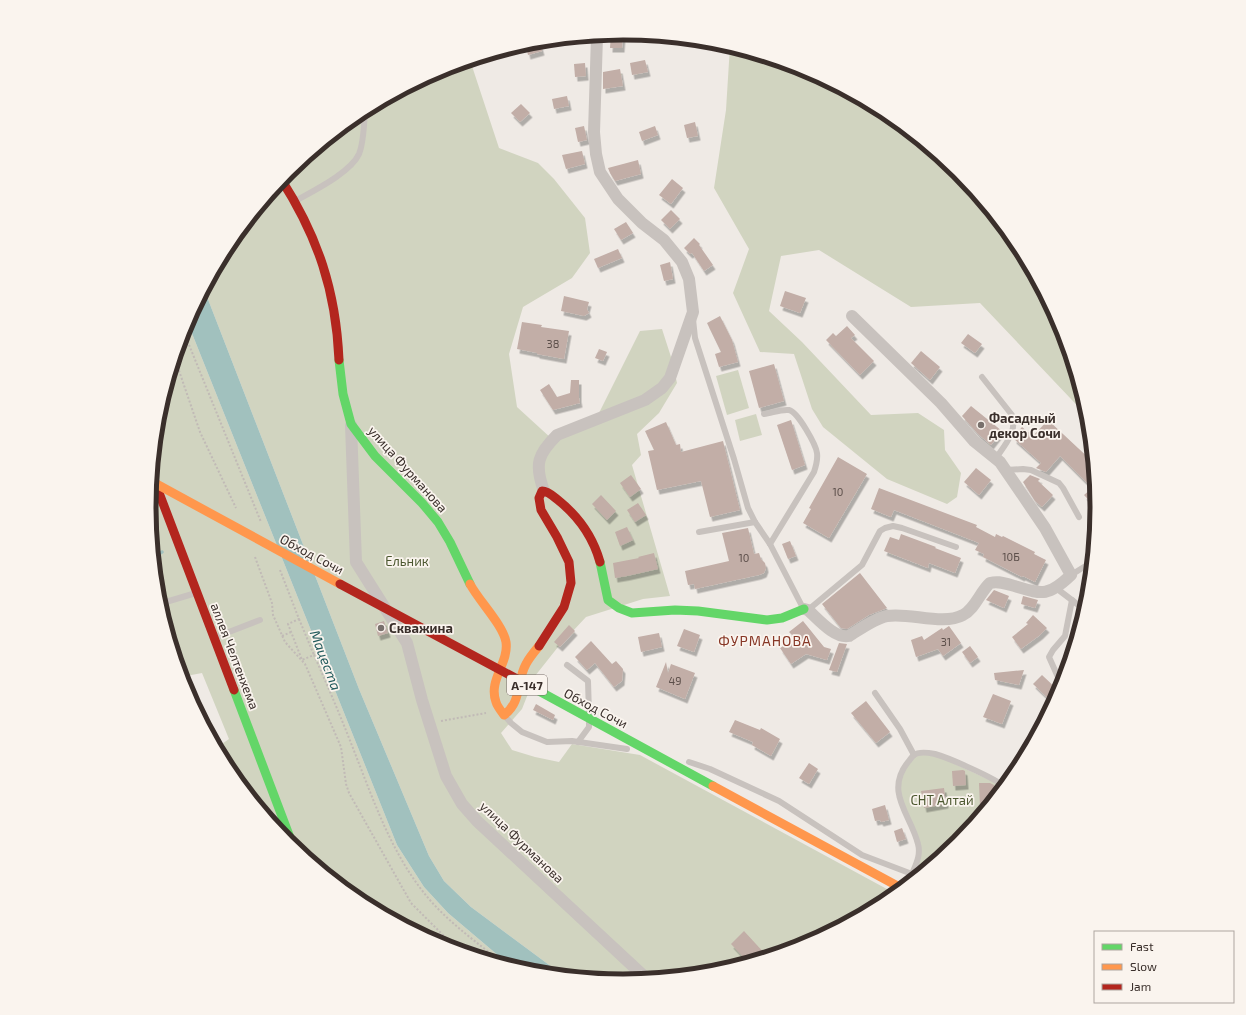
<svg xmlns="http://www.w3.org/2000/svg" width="1246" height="1015" viewBox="0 0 1246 1015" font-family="'Exo 2',sans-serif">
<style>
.green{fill:#d1d4c0}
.water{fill:#a1c1be}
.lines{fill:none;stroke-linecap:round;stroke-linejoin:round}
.stream{stroke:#a1c1be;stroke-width:3.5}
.building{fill:#c2aea7;filter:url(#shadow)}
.path{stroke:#c1bab6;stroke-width:2;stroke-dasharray:2 2;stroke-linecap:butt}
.lane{stroke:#c8c2be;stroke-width:6}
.street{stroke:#c8c2be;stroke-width:12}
.fast{stroke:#63d668;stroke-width:9}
.slow{stroke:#ff974d;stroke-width:9}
.jam{stroke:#b3261e;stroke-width:9}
.fast-bridge{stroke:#63d668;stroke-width:9}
.slow-bridge{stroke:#ff974d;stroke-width:9}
.jam-bridge{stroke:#b3261e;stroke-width:9}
.poi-dot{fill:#79706c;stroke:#faf4ee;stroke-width:1.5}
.labels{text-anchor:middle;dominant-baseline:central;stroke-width:3.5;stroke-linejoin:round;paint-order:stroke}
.number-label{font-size:11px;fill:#5c4f4a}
.shield{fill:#faf4ee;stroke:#746a66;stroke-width:1}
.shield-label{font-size:12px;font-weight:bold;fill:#3a2f2b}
.poi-label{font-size:13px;font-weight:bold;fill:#3a2f2b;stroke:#faf4ee;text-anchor:start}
.street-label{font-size:13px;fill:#3a2f2b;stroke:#faf4ee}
.park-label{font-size:13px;fill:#4b572f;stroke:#faf4ee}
.neighbourhood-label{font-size:14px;letter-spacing:1px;fill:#873726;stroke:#faf4ee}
.water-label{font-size:14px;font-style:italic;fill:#215a5b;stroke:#faf4ee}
.rim{fill:none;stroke:#3a2f2b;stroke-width:5}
</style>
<defs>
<filter id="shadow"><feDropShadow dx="2.5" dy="4.5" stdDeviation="0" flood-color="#0004"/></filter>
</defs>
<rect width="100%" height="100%" fill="#efeae5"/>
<g class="green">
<polygon points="730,46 805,69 887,113 959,172 1018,244 1061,326 1089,418 980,303 911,307 819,250 781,256 769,311 802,342 871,415 918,413 944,430 945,450 961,473 957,497 947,504 887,479 823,427 812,409 794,354 760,352 733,293 749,249 714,188 726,110"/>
<polygon points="470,60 499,148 538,163 554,179 585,218 590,253 572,278 523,307 509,354 517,407 552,439 594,423 640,331 662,329 671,357 677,383 659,413 637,434 641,455 632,465 670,596 643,599 586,617 558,647 535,676 522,709 501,733 512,750 535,757 559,762 572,744 640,755 896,894 886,902 804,946 715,973 623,982 564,976 471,907 444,881 429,856 359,689 204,289 229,244 288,172 360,113 442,69"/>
<polygon points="187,321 397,845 424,887 448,913 513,968 441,946 359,902 287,843 228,771 216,748 229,739 202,673 186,676 163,618 158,600 149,507 158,415"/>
<polygon points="738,370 749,408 727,415 716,376"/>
<polygon points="756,414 762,435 740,441 735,420"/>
<polygon points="931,753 1005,787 958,843 918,876 912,874 919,851 901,804 901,771 914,755"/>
</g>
<polygon class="water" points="204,289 359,689 429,856 444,881 471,907 564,976 530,973 513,968 448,913 424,887 397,845 187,321"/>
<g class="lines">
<polyline class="stream" points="153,557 162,552"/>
</g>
<g class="building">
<polygon points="623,33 622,48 610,48 611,34"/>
<polygon points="539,41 542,51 528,55 526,46"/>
<polygon points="645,60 648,72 632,75 630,63"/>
<polygon points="585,63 586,76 575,77 574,64"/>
<polygon points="620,69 623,86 603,89 603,72"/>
<polygon points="567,96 569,106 554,109 552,99"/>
<polygon points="521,104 530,113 520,122 511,113"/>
<polygon points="695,122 698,136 687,138 684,125"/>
<polygon points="584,126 587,140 578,142 575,128"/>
<polygon points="655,126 658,135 642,141 639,132"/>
<polygon points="582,151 585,164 566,169 562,155"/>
<polygon points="638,160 641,174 615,181 610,173 608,168"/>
<polygon points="672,179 683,188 671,204 659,195"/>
<polygon points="671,210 680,219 670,229 661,220"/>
<polygon points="626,222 633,233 621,240 614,229"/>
<polygon points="694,238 700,244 699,245 713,265 704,271 692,253 690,254 684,248"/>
<polygon points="618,249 622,258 598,268 594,259"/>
<polygon points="670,262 673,279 664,281 660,265"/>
<polygon points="785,291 806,298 800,313 780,306"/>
<polygon points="564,296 589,302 587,309 589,313 584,316 561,311"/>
<polygon points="720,316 732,340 738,362 719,367 715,354 721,352 707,323"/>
<polygon points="522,322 542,325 541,327 569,331 564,359 537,354 537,353 517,349"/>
<polygon points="847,326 855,335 851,338 874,361 860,375 826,340 833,333 836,336"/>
<polygon points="968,334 982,344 975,353 961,343"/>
<polygon points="599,349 607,352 603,361 595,358"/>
<polygon points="921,351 940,367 930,380 911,363"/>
<polygon points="774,364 784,401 759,408 749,371"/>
<polygon points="571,380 579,380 579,398 580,403 553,410 540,390 549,384 557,397 570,393"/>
<polygon points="971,406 1002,431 991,445 978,434 962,416"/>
<polygon points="791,420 805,465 792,470 777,425"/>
<polygon points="1048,420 1093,462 1097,509 1084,495 1092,488 1060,456 1046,472 1036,468 1041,463 1014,439 1016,434 1022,427 1033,436"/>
<polygon points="666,422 676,445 680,444 681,452 723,441 740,510 710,517 701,481 657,490 648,451 654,450 645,431"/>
<polygon points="838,457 867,474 829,538 803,523 811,509 809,508"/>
<polygon points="976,468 991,480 979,495 964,482"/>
<polygon points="631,475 641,489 630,497 620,483"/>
<polygon points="1030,475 1040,479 1038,481 1053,495 1042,507 1035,501 1023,482"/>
<polygon points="879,488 977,525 976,527 995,537 996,534 1002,537 1003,536 1035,552 1034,554 1046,560 1035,582 1023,576 1022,577 983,557 984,554 975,550 979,543 894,510 891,517 871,509"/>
<polygon points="601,495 616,511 607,520 592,504"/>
<polygon points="638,503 646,515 635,522 627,510"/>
<polygon points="627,527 633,540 620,546 615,532"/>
<polygon points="748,528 754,554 759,553 761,559 765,563 766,568 764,573 759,575 695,589 694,584 688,585 685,571 729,561 722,533"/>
<polygon points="901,534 936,547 935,548 961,558 955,573 929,563 928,568 884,551 890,537 899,540"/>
<polygon points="790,541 796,556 788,559 782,544"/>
<polygon points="654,553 658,569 627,576 615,578 613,563 639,558 638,557"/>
<polygon points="860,573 887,608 869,615 847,629 841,628 822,604"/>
<polygon points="994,590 1009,596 1004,608 986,600"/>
<polygon points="1023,596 1038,600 1035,608 1021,604"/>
<polygon points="1033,615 1047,628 1040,635 1021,649 1012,637 1028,624 1026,623"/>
<polygon points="384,621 388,633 378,636 375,624"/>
<polygon points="803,621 824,647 831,649 827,660 806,654 791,664 780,648 795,638 789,632"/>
<polygon points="569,625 575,631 560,647 554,642"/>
<polygon points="949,626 961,643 943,656 938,649 916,657 911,640 922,636 924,640 942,628 943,630"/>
<polygon points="684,629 700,635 694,652 677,646"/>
<polygon points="659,633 662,647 641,652 638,637"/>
<polygon points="591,641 612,664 616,661 623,669 622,681 614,687 595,663 587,670 575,657"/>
<polygon points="839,643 847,644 837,672 829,670"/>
<polygon points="970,646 978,657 970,663 962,652"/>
<polygon points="666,662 668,673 671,664 695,673 685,699 656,687"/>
<polygon points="1024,670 1019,685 995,680 994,673"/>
<polygon points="1042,675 1060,692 1054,704 1033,684"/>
<polygon points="993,694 1011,701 1002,724 983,717"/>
<polygon points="866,701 890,732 876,743 851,713"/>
<polygon points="536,704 555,715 553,720 533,710"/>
<polygon points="735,720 760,730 761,728 780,739 771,756 752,745 753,742 729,732"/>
<polygon points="809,763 818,769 809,784 799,778"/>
<polygon points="963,770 965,771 966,785 953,786 952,771"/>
<polygon points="979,783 990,783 994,785 995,798 989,806 980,807"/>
<polygon points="944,788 946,804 924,808 921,791"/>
<polygon points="885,805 889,820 881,822 880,820 875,821 872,809"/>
<polygon points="902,828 906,839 897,842 894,831"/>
<polygon points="744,931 768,957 749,963 731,944"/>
<polygon points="791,940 798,948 774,955"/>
</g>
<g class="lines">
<g class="path">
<polyline points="183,330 261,522"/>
<polyline points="175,359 200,432 236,508"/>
<polyline points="255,557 272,603 273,615 285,642 305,664 341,747 346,784 349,793 411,903 459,951"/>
<path d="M 280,570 L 299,619 L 288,624 L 302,660 L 314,655 C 329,689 343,722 356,756 C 374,802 391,850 421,889 C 444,920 477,942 506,966"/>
<polyline points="1082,597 1090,587"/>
<polyline points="299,619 314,655"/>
<polyline points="282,636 291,632"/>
<polyline points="441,721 486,713"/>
</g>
<g class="lane">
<path d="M 297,200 C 315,190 351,172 359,154 C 364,142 364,123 365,110"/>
<polyline points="693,319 695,338 734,459 748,508 755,522 770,544 803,608"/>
<path d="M 982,377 L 1012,415 C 1018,431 1004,446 996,458"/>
<path d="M 764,414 C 772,413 781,409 789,410 C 798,412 816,445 817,453 C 818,460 816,466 814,472 L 770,544"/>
<polyline points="1006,470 1023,469 1031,470 1059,483 1063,488 1079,517"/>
<polyline points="699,532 755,522"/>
<polyline points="1071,575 1092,562"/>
<polyline points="1056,588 1085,610"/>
<polyline points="159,604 196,593"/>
<polyline points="808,610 862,565 880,531 885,528 893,526 902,528 956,547"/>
<polyline points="216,637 260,620"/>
<polyline points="567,665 588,681 589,714"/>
<polyline points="1062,686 1049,657 1053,650 1065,636 1072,600"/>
<polyline points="875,693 900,729 914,755"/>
<polyline points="505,716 511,723 522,732 547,742 572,741 627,749"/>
<polyline points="578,742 589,727 589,723"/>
<polyline points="689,762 710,769 779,801 862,855 912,874 916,878"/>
<path d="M 912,874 C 916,864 921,855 918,844 C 911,815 884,792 908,762 C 910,760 912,756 914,755 C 919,751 930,753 935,754 C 949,758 995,778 1005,787"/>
</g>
<g class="street">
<polyline points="351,425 356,562 407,643 422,700 446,776 462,804 477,821 648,980"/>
<path d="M 544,491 C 534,464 538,454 557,435 L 645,400 L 662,388 L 670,378 L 693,312 L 689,279 L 682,262 L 664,240 L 642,223 L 618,199 L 600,172 L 596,154 L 594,132 L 597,36"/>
<path d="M 804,609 L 808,610 C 818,619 835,639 849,636 C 859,630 875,618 887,616 C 909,612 943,626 963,615 C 975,609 980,592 990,583 C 998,581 1003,583 1011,585 C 1042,594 1047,598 1071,575 L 1045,528 L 1000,462 L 974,441 L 941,403 L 852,316"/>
</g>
<g class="fast">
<polyline points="339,360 343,394 351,424 375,456 422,503 438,522 450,542 470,584"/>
<polyline points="600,562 608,600 619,608 632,613 675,610 698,611 767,620 782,618 804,609"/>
<polyline points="234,690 294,848"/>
</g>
<path class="slow" d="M 470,584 C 479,601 503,625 506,642 C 509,663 488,680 496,702 C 497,706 501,711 504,715 C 522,702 516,682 526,664 C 529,658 534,652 539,646"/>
<g class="jam">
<path d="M 281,179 C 318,237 336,291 339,360"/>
<polyline points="153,477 234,690"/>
<path d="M 539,646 L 564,607 L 571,583 L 569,562 L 557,537 L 541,510 L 539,498 L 542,491 C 548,491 553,496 558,500 C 578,516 593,537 600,562"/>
</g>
<polyline class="fast-bridge" points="517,679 713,786"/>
<g class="slow-bridge">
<polyline points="151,481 340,584"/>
<polyline points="713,786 903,889"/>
</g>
<polyline class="jam-bridge" points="340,584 517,679"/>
</g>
<g class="poi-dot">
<circle cx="981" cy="425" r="4"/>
<circle cx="381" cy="628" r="4"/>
</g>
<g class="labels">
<g class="number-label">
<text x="553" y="343">38</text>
<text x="838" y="491">10</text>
<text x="1011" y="556">10Б</text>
<text x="744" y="557">10</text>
<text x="946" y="641">31</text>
<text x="675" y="680">49</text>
</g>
<rect class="shield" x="507" y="675" width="40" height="20" rx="3"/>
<g class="shield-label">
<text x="527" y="685">А-147</text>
</g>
<g class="poi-label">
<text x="989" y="418">Фасадный<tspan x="989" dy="15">декор Сочи</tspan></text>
<text x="389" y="628">Скважина</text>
</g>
<g class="street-label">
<text transform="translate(408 469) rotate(48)">улица Фурманова</text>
<text transform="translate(312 554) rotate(28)">Обход Сочи</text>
<text transform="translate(235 656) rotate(69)">аллея Челтенхема</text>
<text transform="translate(596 708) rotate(28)">Обход Сочи</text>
<text transform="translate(522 842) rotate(44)">улица Фурманова</text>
</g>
<g class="park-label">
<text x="407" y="561">Ельник</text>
<text x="942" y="800">СНТ Алтай</text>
</g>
<g class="neighbourhood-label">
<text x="765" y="640">ФУРМАНОВА</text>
</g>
<g class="water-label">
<text transform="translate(326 660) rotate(69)">Мацеста</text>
</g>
</g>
<path d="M0 0H1246V1015H0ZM156 507a467 467 0 1 1 934 0a467 467 0 1 1-934 0Z" fill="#faf4ee" fill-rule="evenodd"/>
<path class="rim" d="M156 507a467 467 0 1 1 934 0a467 467 0 1 1-934 0Z"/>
<rect x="1094" y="931" width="140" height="72" fill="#faf4ee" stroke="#ada5a0"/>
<rect x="1102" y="944" width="20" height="6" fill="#63d668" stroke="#ada5a0"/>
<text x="1130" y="951" font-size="12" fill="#3a2f2b">Fast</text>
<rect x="1102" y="964" width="20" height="6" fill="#ff974d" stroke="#ada5a0"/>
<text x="1130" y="971" font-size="12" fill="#3a2f2b">Slow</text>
<rect x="1102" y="984" width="20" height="6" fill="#b3261e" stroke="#ada5a0"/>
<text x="1130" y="991" font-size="12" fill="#3a2f2b">Jam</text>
</svg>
